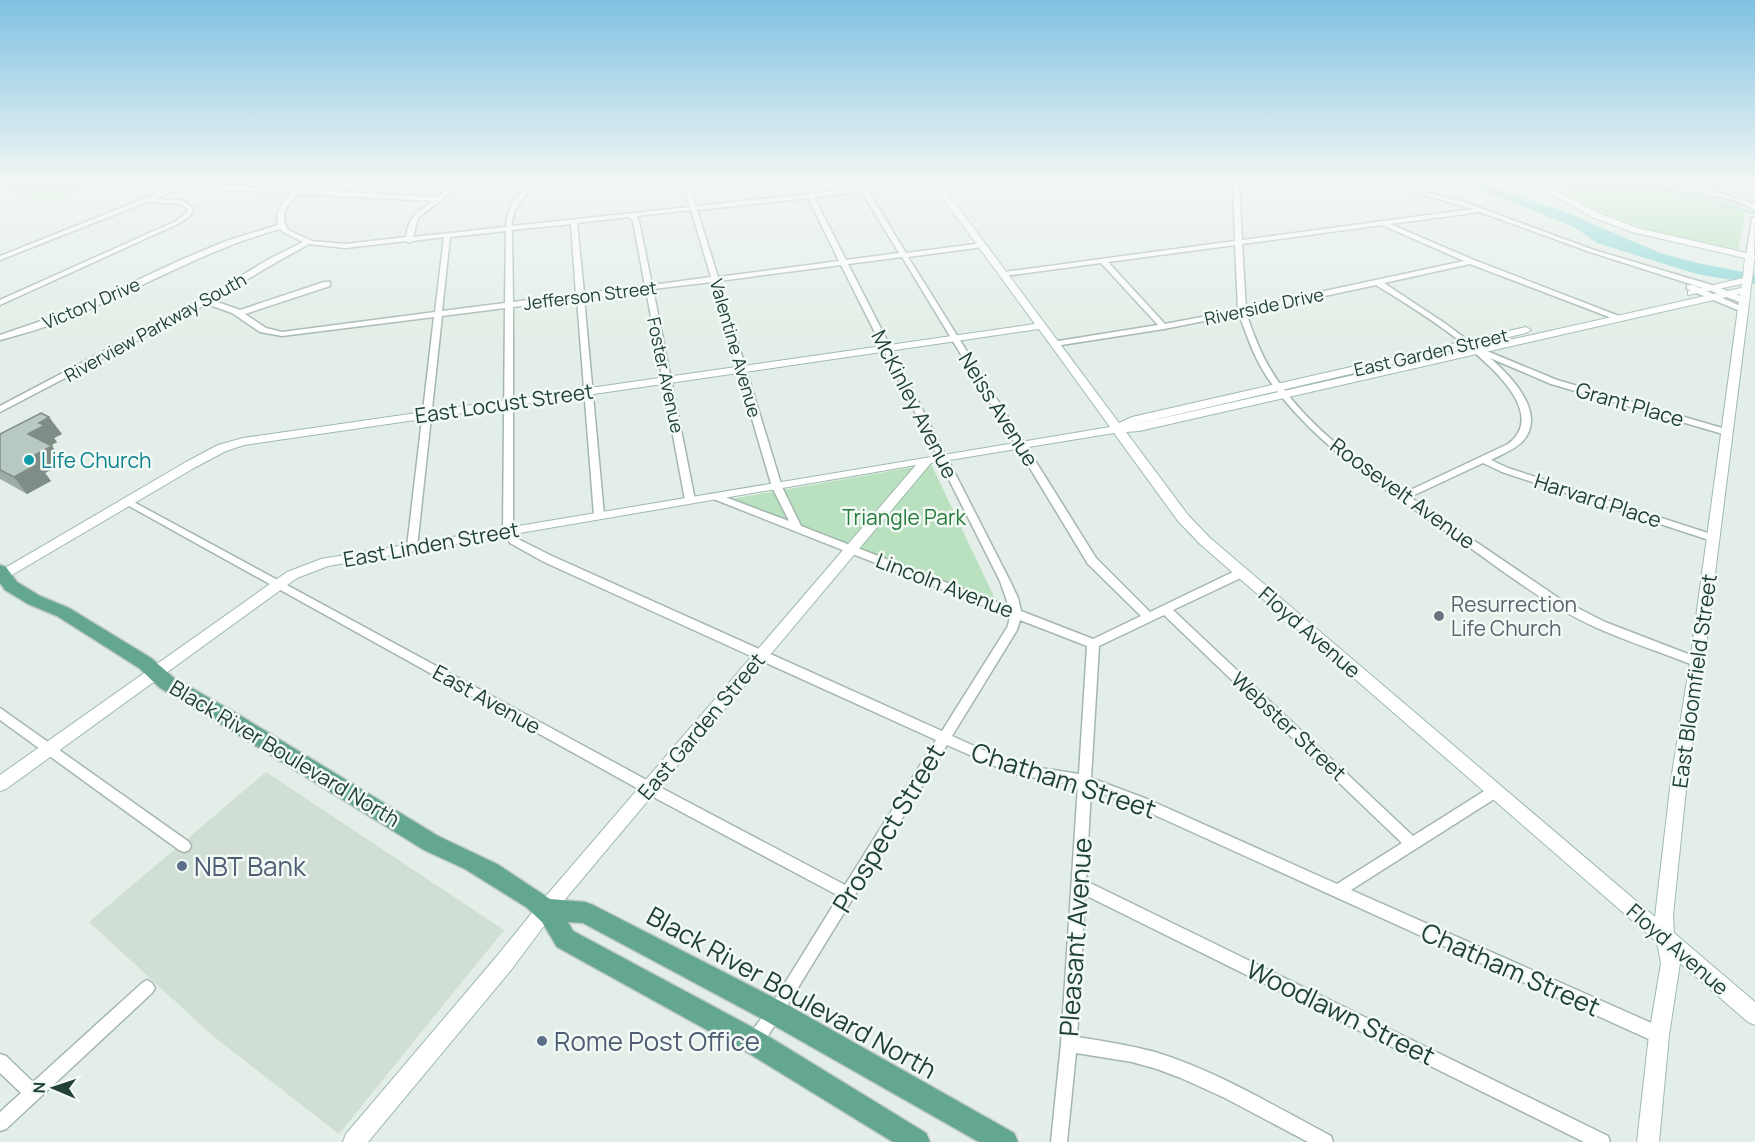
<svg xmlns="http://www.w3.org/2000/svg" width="1755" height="1142" viewBox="0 0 1755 1142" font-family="Manrope,sans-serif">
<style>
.built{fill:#d0ded6}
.green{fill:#b9e1bf}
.water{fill:#85d5d8}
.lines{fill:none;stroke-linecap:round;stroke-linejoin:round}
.stream{stroke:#85d5d8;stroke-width:2}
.street-casing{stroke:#a4b7ae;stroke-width:3}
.secondary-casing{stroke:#9fbaae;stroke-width:2}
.primary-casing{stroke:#c1cac6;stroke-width:3}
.street{fill:#fff;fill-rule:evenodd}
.secondary{fill:#fff;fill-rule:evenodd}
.primary{fill:#62a78e;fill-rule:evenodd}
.wall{fill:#9dada5}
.shaded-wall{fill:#808d86}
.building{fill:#b7c9c0;stroke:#808d86;stroke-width:1.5}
.culture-dot{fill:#0f9aa8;stroke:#f3faf6;stroke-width:2}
.worship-dot{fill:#6b7280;stroke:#f3faf6;stroke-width:2}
.service-dot{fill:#5c6f8a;stroke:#f3faf6;stroke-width:2}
.labels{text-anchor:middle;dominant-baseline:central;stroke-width:5;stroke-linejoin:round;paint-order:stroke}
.far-street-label{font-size:18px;fill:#204134;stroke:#f3faf6}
.street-label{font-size:21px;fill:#204134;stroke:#f3faf6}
.culture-label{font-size:21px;fill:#0d838f;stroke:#f3faf6;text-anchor:start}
.park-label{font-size:21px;fill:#267b3d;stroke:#f3faf6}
.worship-label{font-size:21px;fill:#5b616d;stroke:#f3faf6;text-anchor:start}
.near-street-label{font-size:26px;fill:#204134;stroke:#f3faf6}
.near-service-label{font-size:26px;fill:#4e5e75;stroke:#f3faf6;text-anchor:start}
</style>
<rect width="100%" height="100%" fill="#e2eee7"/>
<g class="built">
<polygon points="1653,183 1755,183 1755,210"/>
<polygon points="266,772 504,930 339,1134 213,1036 89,922"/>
</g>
<g class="green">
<polygon points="0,183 104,183 53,201 0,190"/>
<polygon points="1545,183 1656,183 1736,203 1745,212 1738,251 1655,232 1602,212"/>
<polygon points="931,464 996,601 726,500"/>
</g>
<polygon class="water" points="1453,183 1479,183 1563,211 1660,253 1697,263 1755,274 1755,284 1697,274 1597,243 1574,227 1489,193"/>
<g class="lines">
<polyline class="stream" points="1636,183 1755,213"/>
<defs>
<g id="street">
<path d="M 184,183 L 192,183 L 191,184 L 366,193 L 383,183 L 390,183 L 374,194 L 437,197 L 456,183 L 463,183 L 418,218 L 413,237 L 506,227 C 506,207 517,195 531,183 L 537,183 C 525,196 512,206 512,226 L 690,207 L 683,183 L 689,183 L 696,206 L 911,183 L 929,183 L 926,185 L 868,191 L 906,253 L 983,243 L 986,245 L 983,247 L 908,257 L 1096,558 L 1150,612 L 1237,570 L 1245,570 L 1246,573 L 1245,576 L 1173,610 L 1413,836 L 1489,788 L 1494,786 L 1499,788 L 1500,792 L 1499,796 L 1351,890 L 1665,1029 L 1667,1035 L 1665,1041 L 1659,1043 L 1653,1041 L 1137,807 L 1091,789 L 1086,881 L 1608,1136 L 1610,1142 L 1584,1142 L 1085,895 L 1077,1037 C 1103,1041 1129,1045 1155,1052 C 1217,1071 1274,1106 1331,1136 L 1333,1142 L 1308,1142 L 1225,1098 L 1181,1078 L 1157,1069 L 1132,1062 L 1076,1053 L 1067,1142 L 1051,1142 L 1061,1044 L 1078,785 L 1013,774 L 947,745 L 780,1017 L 760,1048 L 754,1050 L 748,1048 L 746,1042 L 748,1036 L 770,1007 L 839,896 L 644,792 L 122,502 L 127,499 L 130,500 L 654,784 L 845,885 L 936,740 L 544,562 L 510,543 L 503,531 L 505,308 L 442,316 L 417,547 L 412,551 L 407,547 L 434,317 L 282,336 L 260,332 L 232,313 L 207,304 L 0,412 L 0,406 L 203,299 L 269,259 L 303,242 L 283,232 L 280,229 C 210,248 149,284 82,312 C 56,324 28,333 0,340 L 0,335 L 76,309 L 176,262 L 226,241 L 278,225 C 275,211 282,202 292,193 L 183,188 L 155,199 L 182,200 L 193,208 L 191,215 L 180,223 L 0,305 L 0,300 L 176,221 L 186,213 L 188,209 L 180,204 L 147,202 L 0,260 L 0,256 ZM 862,192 L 899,253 L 846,260 L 814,197 ZM 299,194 L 433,201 C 415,214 410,214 406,237 L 345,244 L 312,241 L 288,230 C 279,215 287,204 299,194 ZM 808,198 L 839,261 L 718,277 L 697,210 ZM 691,210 L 711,277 L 652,285 L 639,221 L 636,216 ZM 629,217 L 633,221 L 645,286 L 584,293 L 577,223 ZM 571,224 L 576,294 L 513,302 L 512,230 ZM 506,231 L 505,303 L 442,311 L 450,237 ZM 444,237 L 435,312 L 282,332 L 266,328 L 245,314 L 330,286 L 330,282 L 324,282 L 240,310 L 212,300 L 275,263 L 309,244 L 345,248 L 406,241 L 409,243 L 412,241 ZM 902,257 L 1088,564 L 1141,616 L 1093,639 L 1021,611 L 1018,598 L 1010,581 L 848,264 ZM 841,265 L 1000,581 L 1009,607 L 801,526 L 782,487 L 719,281 ZM 712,282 L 772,487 L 789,521 L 717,494 L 711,494 L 709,496 L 711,498 L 1010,616 L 1008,626 L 942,731 L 552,556 L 518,539 L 513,531 L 513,307 L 577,299 L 594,515 L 599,518 L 604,515 L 584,298 L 646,290 L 685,500 L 690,503 L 695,500 L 653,289 ZM 1164,615 L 1402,843 L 1337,884 L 1147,799 L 1091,778 L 1099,646 ZM 1020,620 L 1087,646 L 1079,774 L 1014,764 L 952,736 L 1017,630 Z"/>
<polygon points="608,183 617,183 598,190 595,188"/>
<polygon points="941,183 959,183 937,187 934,185"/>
<path d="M 1233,183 L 1239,183 L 1242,240 L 1473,209 L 1383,183 L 1392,183 L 1464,202 L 1594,250 L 1715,286 L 1748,299 L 1748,303 L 1742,303 L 1709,290 L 1590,252 L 1480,212 L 1390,224 L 1474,260 L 1624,318 L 1620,320 L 1617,320 L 1470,264 L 1384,283 L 1446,324 L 1482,351 L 1487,351 L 1557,380 L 1729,430 L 1730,432 L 1729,434 L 1723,434 L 1551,384 L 1490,358 C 1511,376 1547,413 1523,441 C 1514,450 1502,454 1491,460 L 1508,468 L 1717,536 L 1718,538 L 1717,540 L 1709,540 L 1502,472 L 1483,463 L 1410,497 L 1560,599 L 1605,622 L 1701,659 L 1703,662 L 1701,665 L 1693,665 C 1661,652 1628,642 1597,628 C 1571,616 1547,602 1524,586 C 1500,570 1477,552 1453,536 C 1388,491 1319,449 1272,384 C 1256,363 1248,339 1239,314 L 1164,329 L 1055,346 L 1051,344 L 1052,342 L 1158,325 L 1101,263 L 1004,276 L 1000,274 L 1004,272 L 1235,241 ZM 1382,225 L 1464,261 L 1246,308 L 1242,244 ZM 1235,245 L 1238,310 L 1165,324 L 1108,262 ZM 1376,285 C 1408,305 1569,398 1508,444 L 1404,493 C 1348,456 1286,410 1259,347 C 1254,336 1250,324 1246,313 Z"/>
<polygon points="1667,183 1676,183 1741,199 1755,205 1755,210 1737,201"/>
<polygon points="1755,217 1754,257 1750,259 1746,257 1752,219"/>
<polygon points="1687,285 1693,285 1747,309 1740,311 1687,289"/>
<polygon points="0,708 189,842 191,846 189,850 184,852 179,850 0,720"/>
<polygon points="147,980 152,983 155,988 152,993 6,1129 0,1131 0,1112 21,1093 0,1073 0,1054 6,1056 33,1082 142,983"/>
</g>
<path id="secondary" d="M 932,183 L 940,183 L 1119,423 L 1132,417 L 1526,327 L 1531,330 L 1526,333 L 1132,425 L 1741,288 L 1742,284 L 1688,295 L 1688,291 L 1743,278 L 1745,258 L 1632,232 L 1592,217 L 1532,183 L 1541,183 L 1598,213 L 1638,228 L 1755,255 L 1704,662 L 1687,780 L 1673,915 L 1674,933 L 1755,1002 L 1755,1025 L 1748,1022 L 1680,963 L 1669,1035 L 1659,1142 L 1637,1142 L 1649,1035 L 1661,963 L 1657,942 L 1200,544 L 1178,521 L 1114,433 L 931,463 L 552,915 L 511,970 L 368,1142 L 343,1142 L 346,1134 L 497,956 L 540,903 L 916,465 L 328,566 L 297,578 L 6,789 L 0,791 L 0,775 L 287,572 L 321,559 L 1110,427 L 1039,329 L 244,445 L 226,451 L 194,468 L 0,582 L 0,571 L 186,462 L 218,445 L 243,438 L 1035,324 ZM 1740,294 L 1690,662 L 1671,780 L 1655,917 L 1210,538 L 1188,515 L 1126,432 L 1139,431 Z"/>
<polygon id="primary" points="0,565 6,567 17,582 40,596 69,608 151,658 174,678 241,716 438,836 497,864 550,899 585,902 593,905 784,1003 1014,1133 1018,1142 979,1142 766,1021 583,923 568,922 573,931 763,1033 926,1133 930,1142 893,1142 745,1051 557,947 542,922 526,907 465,869 424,850 227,728 160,688 139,668 57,616 28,604 5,590 0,583"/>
</defs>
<use href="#street" class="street-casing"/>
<use href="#secondary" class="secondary-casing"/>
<use href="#primary" class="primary-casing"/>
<use href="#street" class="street"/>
<use href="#secondary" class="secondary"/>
<use href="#primary" class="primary"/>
</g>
<polygon class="wall" points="0,434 62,434 54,438 57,442 50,446 64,463 45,473 51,481 27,494 0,479"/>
<g class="shaded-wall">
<polygon points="49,417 62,434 54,438 57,442 41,451 28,434 39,423"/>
<polygon points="52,446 64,463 45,473 51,481 27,494 14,477 27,459"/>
</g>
<polygon class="building" points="41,413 49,417 39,423 45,425 28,434 52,446 27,459 38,464 14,477 0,470 0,434"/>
<linearGradient id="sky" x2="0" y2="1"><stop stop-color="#80c1e2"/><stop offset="0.53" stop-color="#f2f7f4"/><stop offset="1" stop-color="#f2f7f4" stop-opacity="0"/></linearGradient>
<rect width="1755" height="343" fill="url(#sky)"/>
<circle class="culture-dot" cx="29" cy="460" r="6"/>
<circle class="worship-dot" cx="1439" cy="616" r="6"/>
<g class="service-dot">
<circle cx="182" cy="866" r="6"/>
<circle cx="542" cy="1041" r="6"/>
</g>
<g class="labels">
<g class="far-street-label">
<text transform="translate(590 295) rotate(-7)">Jefferson Street</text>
<text transform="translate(91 303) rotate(-23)">Victory Drive</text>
<text transform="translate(1264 306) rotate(-12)">Riverside Drive</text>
<text transform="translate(155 327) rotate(-29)">Riverview Parkway South</text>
<text transform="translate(736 348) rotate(74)">Valentine Avenue</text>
<text transform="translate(1431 352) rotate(-13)">East Garden Street</text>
<text transform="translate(666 375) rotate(78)">Foster Avenue</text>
</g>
<g class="street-label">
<text transform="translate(504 403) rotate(-8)">East Locust Street</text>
<text transform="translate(915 404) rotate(63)">McKinley Avenue</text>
<text transform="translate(1630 404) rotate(16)">Grant Place</text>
<text transform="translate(999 409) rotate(58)">Neiss Avenue</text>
<text transform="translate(1403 493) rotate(36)">Roosevelt Avenue</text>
<text transform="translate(1598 500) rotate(18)">Harvard Place</text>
<text transform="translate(431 544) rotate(-10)">East Linden Street</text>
<text transform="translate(945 585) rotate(21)">Lincoln Avenue</text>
<text transform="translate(1310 632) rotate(41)">Floyd Avenue</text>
<text transform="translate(1694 681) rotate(-82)">East Bloomfield Street</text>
<text transform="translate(487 699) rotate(29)">East Avenue</text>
<text transform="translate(701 726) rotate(-50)">East Garden Street</text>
<text transform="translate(1289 726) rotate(43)">Webster Street</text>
<text transform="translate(285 753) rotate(31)">Black River Boulevard North</text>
<text transform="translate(1678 949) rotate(41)">Floyd Avenue</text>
</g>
<g class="culture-label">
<text x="41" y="460">Life Church</text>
</g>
<g class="park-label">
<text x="904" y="517">Triangle Park</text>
</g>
<g class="worship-label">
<text x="1451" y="604">Resurrection<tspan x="1451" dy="24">Life Church</tspan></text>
</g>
<g class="near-street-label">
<text transform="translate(1064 780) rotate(18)">Chatham Street</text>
<text transform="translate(888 828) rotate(-59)">Prospect Street</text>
<text transform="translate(1075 937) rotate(-86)">Pleasant Avenue</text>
<text transform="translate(1511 969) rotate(24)">Chatham Street</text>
<text transform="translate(792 992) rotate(29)">Black River Boulevard North</text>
<text transform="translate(1341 1012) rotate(26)">Woodlawn Street</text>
</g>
<g class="near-service-label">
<text x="194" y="866">NBT Bank</text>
<text x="554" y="1041">Rome Post Office</text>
</g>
</g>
<g transform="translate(54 1088) rotate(272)" stroke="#f3faf6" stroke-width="4.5" paint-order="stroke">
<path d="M0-4.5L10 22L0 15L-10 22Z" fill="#204134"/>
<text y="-9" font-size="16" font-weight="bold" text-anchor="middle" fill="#204134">N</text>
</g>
</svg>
